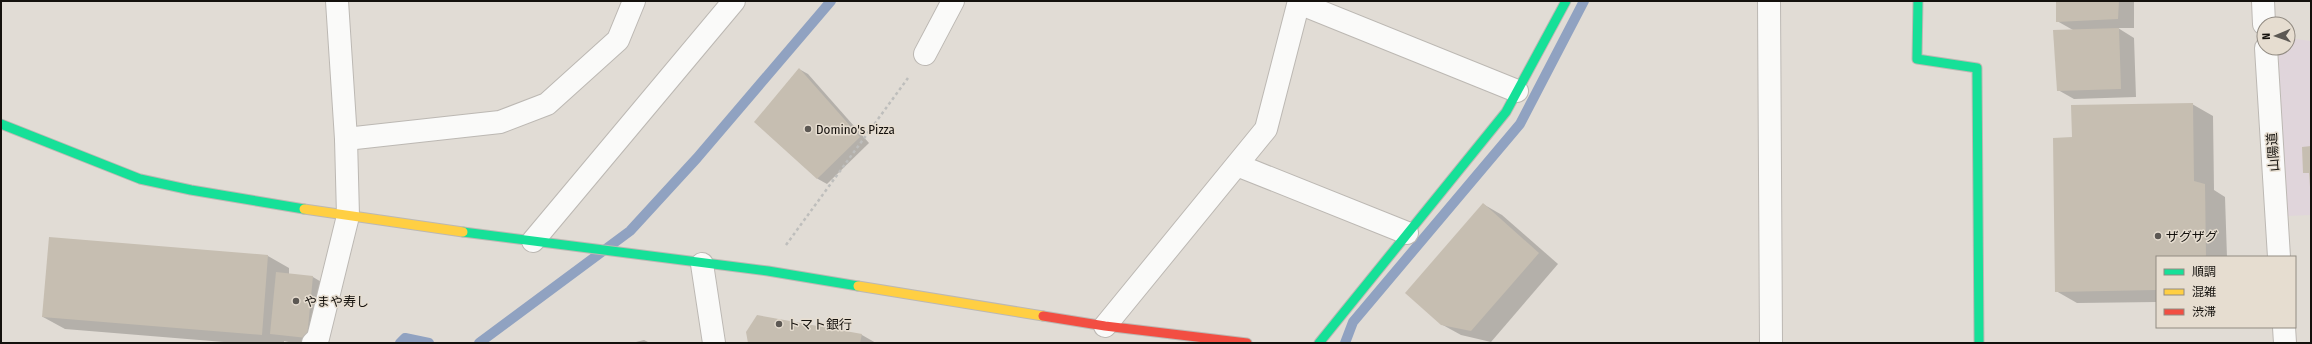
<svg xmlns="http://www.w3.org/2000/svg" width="2312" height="344" viewBox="0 0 2312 344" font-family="'Fira Sans Condensed','Noto Sans JP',sans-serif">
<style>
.medical{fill:#e0d5db}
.shadow{fill:#0003}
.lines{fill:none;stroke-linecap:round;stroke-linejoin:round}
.stream{stroke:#90a2c1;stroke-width:10}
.building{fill:#c6beb1}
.street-casing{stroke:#bcb8b3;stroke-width:24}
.fast-casing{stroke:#bcb8b3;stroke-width:11}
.slow-casing{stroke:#bcb8b3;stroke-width:11}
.jam-casing{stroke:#bcb8b3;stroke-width:11}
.path{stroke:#bebebc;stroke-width:2.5;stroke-dasharray:3 3;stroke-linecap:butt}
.street{stroke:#fafaf9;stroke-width:22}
.fast{stroke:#16e098;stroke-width:9}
.slow{stroke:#ffcf43;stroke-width:9}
.jam{stroke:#f24e42;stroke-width:9}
.poi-dot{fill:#5c5853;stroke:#e6ddd0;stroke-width:1.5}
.labels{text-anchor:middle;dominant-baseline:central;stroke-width:3;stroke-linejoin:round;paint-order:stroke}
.poi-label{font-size:13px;fill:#14110d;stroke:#e6ddd0;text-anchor:start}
.street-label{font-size:13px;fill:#14110d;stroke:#e6ddd0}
</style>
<rect width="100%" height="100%" fill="#e1dcd5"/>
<polygon class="medical" points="2288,38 2311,41 2311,215 2287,216 2278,48 2288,48"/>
<g class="shadow">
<polygon points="2057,1 2134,1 2134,28 2118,28 2134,38 2136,97 2074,99 2058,90 2073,30 2057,21"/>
<polygon points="799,69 808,74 869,143 827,184 818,179 755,122"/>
<polygon points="2192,104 2213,116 2214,190 2225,197 2227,257 2157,257 2157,302 2077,303 2056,291 2073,138"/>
<polygon points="1483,204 1502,215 1558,264 1491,342 1461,335 1441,324"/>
<polygon points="268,256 289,268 289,274 313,277 328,286 323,343 293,343 284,341 284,343 236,343 65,329 43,317"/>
<polygon points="758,316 862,335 876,343 749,343"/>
<polygon points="644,340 650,343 632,343"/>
</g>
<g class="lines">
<g class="stream">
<polyline points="400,343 405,338 429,343"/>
<polyline points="479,343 630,231 697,158 831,1"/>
<polyline points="1345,343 1353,322 1520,124 1584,1"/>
</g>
</g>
<g class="building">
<polygon points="2056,1 2119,1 2118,19 2056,22"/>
<polygon points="2119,28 2121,89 2057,91 2053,30"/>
<polygon points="799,68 860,137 817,179 754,122"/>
<polygon points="2193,103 2194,181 2205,184 2206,257 2157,257 2157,290 2055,292 2053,138 2072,137 2071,105"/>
<polygon points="2311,146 2311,187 2310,187 2309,173 2303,173 2302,147"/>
<polygon points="1483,203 1539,253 1471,331 1441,325 1405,293"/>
<polygon points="49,237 268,255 262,335 42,317"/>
<polygon points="276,272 313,276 307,338 270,334"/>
<polygon points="757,315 862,334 860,343 748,343 746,332"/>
</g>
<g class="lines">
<defs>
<g id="street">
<polyline points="1769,1 1771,343"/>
<polyline points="2263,1 2264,24"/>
<polyline points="1299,3 1517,91"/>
<polyline points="2266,48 2279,257"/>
<polyline points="925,54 953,1"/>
<polyline points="346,139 500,122 547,104 618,40 634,1"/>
<polyline points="1237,165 1407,233"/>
<polyline points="533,241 734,1"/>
<polyline points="702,264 714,343"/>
<polyline points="1105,326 1266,129 1299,1"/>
<polyline points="2284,327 2285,343"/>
<polyline points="313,343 318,338 348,216 346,139 337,1"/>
</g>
<g id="fast">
<polyline points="1918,1 1917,59 1977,68 1979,343"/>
<polyline points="1,124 140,179 191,190 304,209"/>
<polyline points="463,232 768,271 858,286"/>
<polyline points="1319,343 1506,112 1566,1"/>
</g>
<g id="slow">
<polyline points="304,209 463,232"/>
<polyline points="858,286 1043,316"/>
</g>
<polyline id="jam" points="1043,316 1105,326 1247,343"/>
</defs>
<use href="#street" class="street-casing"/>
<use href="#fast" class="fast-casing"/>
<use href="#slow" class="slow-casing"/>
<use href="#jam" class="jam-casing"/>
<polyline class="path" points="786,245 908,78"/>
<use href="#street" class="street"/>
<use href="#fast" class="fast"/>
<use href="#slow" class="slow"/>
<use href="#jam" class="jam"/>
</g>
<g class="poi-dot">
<circle cx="808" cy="129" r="4"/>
<circle cx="2158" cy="236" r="4"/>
<circle cx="296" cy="301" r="4"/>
<circle cx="779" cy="324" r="4"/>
</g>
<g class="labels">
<g class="poi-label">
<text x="816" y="129">Domino's Pizza</text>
<text x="2166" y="236">ザグザグ</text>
<text x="304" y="301">やまや寿し</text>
<text x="787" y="324">トマト銀行</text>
</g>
<g class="street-label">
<text transform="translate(2273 152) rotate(-94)">山陽道</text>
</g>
</g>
<rect width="2312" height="344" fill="none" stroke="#14110d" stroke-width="4"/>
<rect x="2156" y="256" width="140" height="72" fill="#e6ddd0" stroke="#928b82"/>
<rect x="2164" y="269" width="20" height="6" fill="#16e098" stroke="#928b82"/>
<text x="2192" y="276" font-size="12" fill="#14110d">順調</text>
<rect x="2164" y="289" width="20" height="6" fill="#ffcf43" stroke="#928b82"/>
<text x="2192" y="296" font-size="12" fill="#14110d">混雑</text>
<rect x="2164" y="309" width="20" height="6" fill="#f24e42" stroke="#928b82"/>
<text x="2192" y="316" font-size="12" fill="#14110d">渋滞</text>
<g transform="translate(2276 36) rotate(268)"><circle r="19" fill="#e6ddd0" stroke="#928b82"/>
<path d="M0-3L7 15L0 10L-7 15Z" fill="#5c5853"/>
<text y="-6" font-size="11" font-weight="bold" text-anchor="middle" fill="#14110d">N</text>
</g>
</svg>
